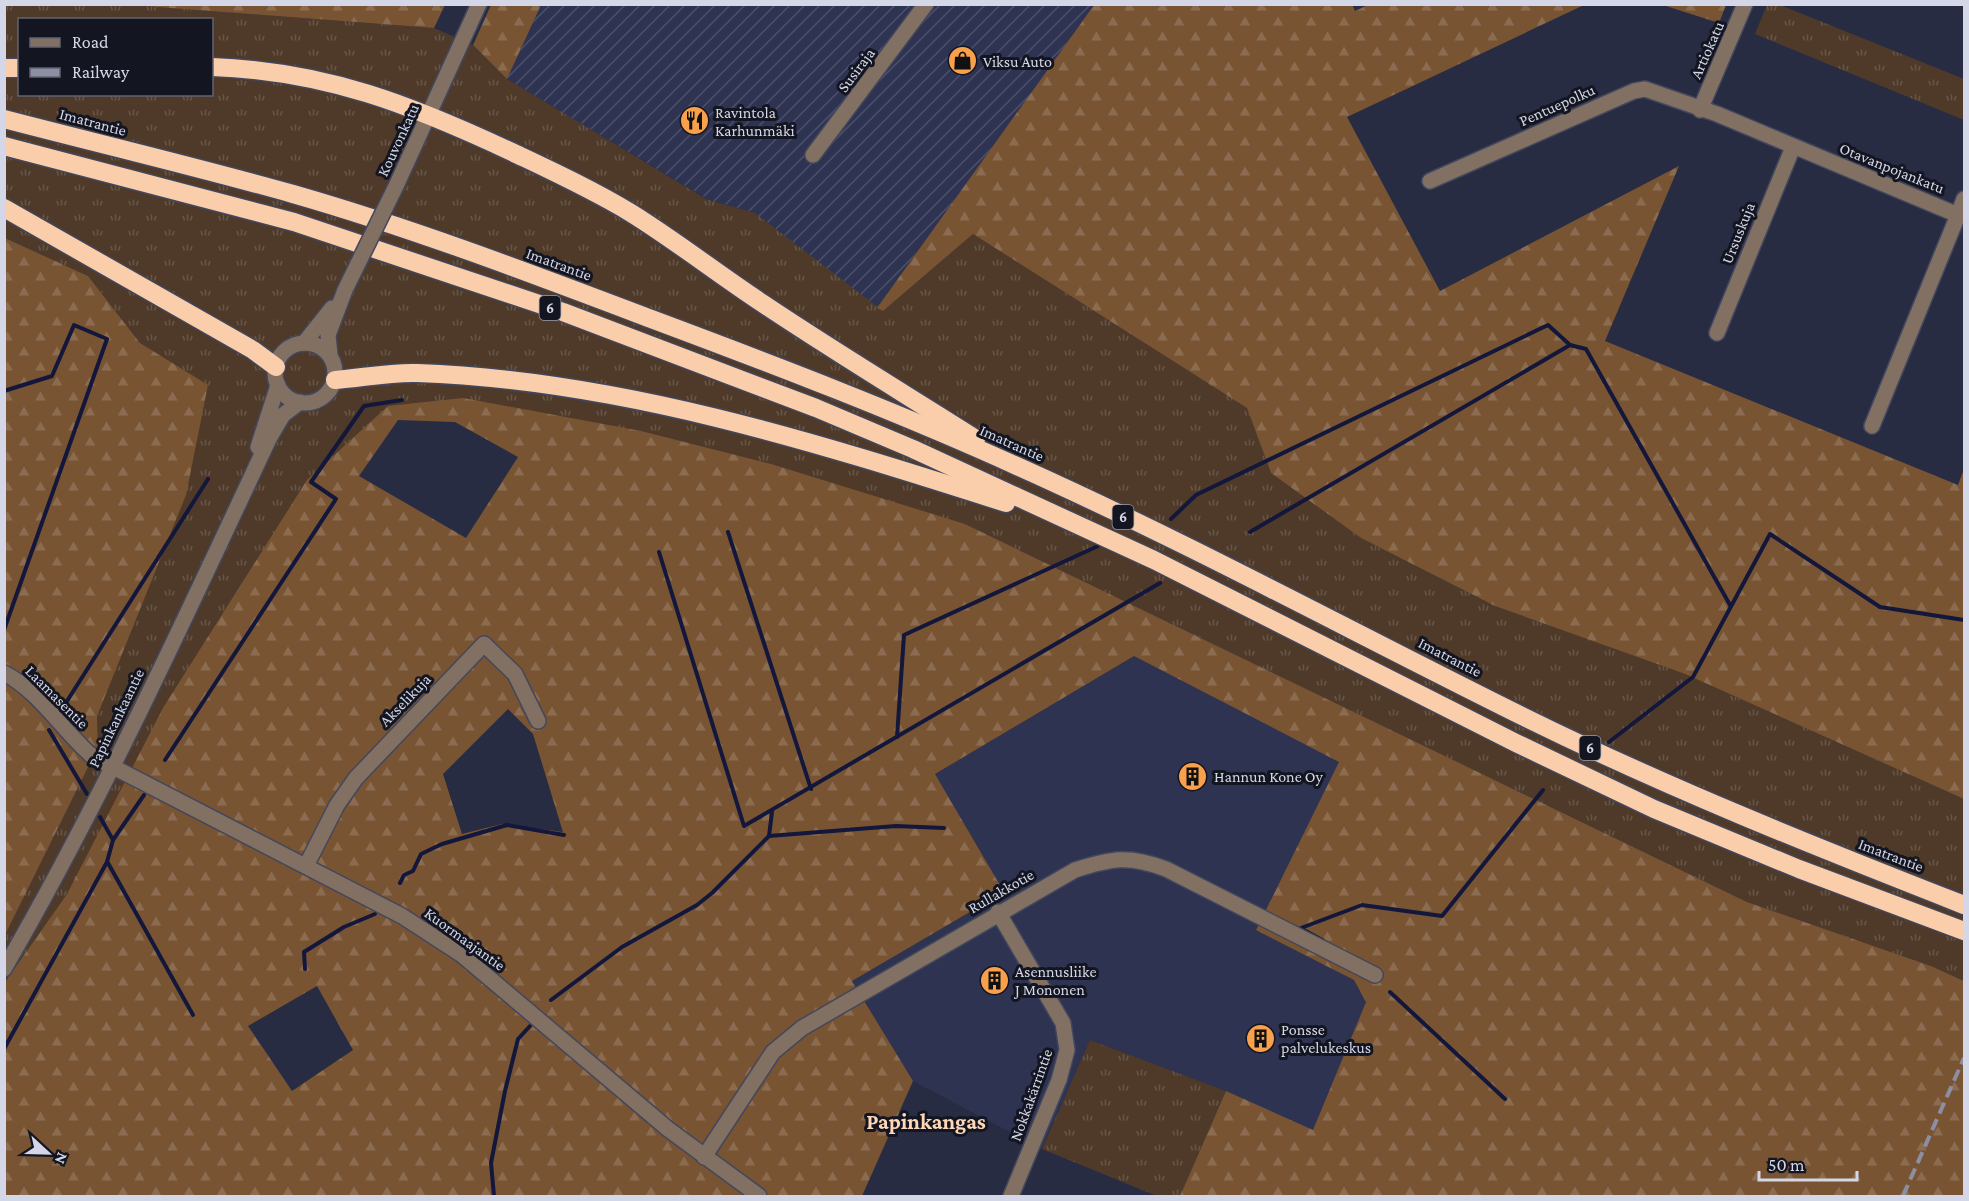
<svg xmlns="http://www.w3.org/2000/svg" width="1969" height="1201" viewBox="0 0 1969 1201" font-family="'Crimson Pro',serif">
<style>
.built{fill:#2e3351}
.industrial{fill:url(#industrial-furrows)}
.grass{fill:url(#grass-tufts);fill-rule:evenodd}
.forest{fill:url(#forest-firs);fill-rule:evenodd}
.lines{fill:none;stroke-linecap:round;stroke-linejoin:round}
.stream{stroke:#13173b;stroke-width:4}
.minor-casing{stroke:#43475d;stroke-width:18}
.highway-casing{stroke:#43475d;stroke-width:21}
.minor{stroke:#827163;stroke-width:15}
.highway{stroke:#faceaa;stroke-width:18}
.rail{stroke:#8c8fa2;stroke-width:4;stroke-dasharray:12 6;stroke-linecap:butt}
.minor-bridge-casing{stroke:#43475d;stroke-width:18;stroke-linecap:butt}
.minor-bridge{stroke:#827163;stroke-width:15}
.labels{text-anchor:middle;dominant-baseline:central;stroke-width:6;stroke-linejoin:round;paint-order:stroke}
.shield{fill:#131520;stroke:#9a9dab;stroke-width:1.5}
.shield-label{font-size:15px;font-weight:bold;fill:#d4d7e7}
.street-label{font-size:16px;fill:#d4d7e7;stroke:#131520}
.poi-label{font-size:16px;fill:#d4d7e7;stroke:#131520;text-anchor:start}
.district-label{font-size:22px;font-weight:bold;fill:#fdd7b7;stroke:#131520}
</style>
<defs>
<pattern id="industrial-furrows" width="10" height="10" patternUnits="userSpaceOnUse" patternTransform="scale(1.5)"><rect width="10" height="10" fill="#2e3351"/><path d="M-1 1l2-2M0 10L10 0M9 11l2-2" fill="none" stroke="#4b506a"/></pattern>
<pattern id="grass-tufts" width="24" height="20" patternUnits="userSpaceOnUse" patternTransform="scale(1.5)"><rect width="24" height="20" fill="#4f3a29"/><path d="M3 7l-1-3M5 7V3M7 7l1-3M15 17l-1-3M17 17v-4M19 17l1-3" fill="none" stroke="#675648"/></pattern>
<pattern id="forest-firs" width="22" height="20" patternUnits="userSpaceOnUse" patternTransform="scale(1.5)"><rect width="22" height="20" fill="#795433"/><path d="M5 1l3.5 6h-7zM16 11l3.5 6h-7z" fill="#8b6c51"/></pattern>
</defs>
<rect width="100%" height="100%" fill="#272c43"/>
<polygon class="built" points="1134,656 1340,762 1256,929 1354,980 1366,1002 1313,1131 1226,1091 1090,1040 1042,1149 913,1081 852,981 1004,892 935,774"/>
<polygon class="industrial" points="541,5 1094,5 877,308 755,213 707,199 507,79"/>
<g class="grass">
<path d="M 5,5 L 131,5 L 434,28 L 473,45 L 507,79 L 706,199 L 755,213 L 883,311 L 973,234 L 1247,408 L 1271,473 L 1361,538 L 1495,606 L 1685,674 L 1964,799 L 1964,981 L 1931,966 L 1747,902 L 965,524 L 388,406 L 67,894 L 5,982 L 5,935 L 98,747 L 97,716 L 208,386 L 140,343 L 88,276 L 5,238 ZM 20,20 L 212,20 L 212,94 L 20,94 Z"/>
<polygon points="1767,5 1780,5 1964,79 1964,120 1755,34"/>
<polygon points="1090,1040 1226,1091 1180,1196 1157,1196 1042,1149"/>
</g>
<g class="forest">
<polygon points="1352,4 1355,11 1370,4 1584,5 1347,117 1440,291 1679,166 1605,341 1958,485 1964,469 1964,799 1685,674 1495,606 1361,538 1271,473 1247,408 973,234 883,311 877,308 1094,5"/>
<polygon points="131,5 445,5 434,28"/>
<polygon points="491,5 541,5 507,79 473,45"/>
<polygon points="1663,5 1726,4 1726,5 1719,23"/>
<polygon points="5,238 88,276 140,343 208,385 186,495 97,716 98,747 5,935"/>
<path d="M 463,398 L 641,431 L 771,464 L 965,524 L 1747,902 L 1931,966 L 1964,981 L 1964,1196 L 1180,1196 L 1226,1091 L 1313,1130 L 1366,1002 L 1354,980 L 1256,930 L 1339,762 L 1134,656 L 935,774 L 1004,892 L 852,981 L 913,1081 L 862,1196 L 5,1196 L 5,982 L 67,894 L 163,708 L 307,480 L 388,406 ZM 398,420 L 455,422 L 518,457 L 466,538 L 359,476 ZM 508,709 L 533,734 L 563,832 L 502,824 L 462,834 L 443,774 ZM 317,986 L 353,1050 L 292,1091 L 248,1026 Z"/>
</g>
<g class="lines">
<g class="stream">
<polyline points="4,391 52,376 74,325 107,339 4,630"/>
<polyline points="1171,519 1196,495 1548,325 1570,345 1586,349 1730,605"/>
<polyline points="728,532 811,789"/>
<polyline points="1250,532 1570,345"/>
<polyline points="659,552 744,826 1160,583"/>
<polyline points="62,709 208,479"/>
<polyline points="49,730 87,794"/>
<polyline points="897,737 904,635 1098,546"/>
<polyline points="1609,742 1693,677 1770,534 1880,607 1964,620"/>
<polyline points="165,760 336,499 311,482 364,406 402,400"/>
<polyline points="100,817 113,840"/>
<polyline points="769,836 896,826 944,828"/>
<polyline points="108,863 193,1015"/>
<polyline points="400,883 404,875 413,871 421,854 442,844 507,825 564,835"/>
<polyline points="1301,928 1362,905 1442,916 1543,790"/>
<polyline points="1302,929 1324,941"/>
<polyline points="305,969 304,952 344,927 375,914"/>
<polyline points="1390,992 1505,1099"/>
<polyline points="551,1000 622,947 697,905 712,893 769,836 772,812"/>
<polyline points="4,1049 107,862 113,840 144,795"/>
<polyline points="494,1196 491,1163 505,1091 518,1039 530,1026"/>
</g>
<defs>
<g id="minor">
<polyline points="1700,110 1745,4"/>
<polyline points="813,155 926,4"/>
<polyline points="1430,181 1634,91 1645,89 1717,114 1958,215 1872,426"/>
<polyline points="397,184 479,4"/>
<polyline points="1958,215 1964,199"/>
<polyline points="1717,333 1793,147"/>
<polyline points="304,343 332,308"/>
<circle cx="305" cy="373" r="30"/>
<polyline points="330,355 328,335 345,290"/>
<polyline points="258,447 278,385"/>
<path d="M 4,673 C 39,691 62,730 92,756 L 402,916 L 462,955 L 668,1129 L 759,1196"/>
<polyline points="306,866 337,805 356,778 484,644 515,674 538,721"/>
<polyline points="998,912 1063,1023 1067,1050 1059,1080 1011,1196"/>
<path d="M 4,969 C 103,798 185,618 269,439 L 283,415 L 300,402"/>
<path d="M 704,1157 L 773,1052 L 802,1028 L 1075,870 C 1112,858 1129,855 1166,869 L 1375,975"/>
</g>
<g id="highway">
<path d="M 212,67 C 326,71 412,105 514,153 C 554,172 593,190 631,213 C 676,241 718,274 762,303 C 832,350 905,394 976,439"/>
<polyline points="4,68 20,68"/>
<path d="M 4,119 C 100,144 197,167 293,194 C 415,229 535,275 654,320 C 777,366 900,413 1019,467 C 1191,544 1356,634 1524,717 C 1668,788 1816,847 1964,905"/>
<polyline points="4,146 294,222 563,312 816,408 913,449 1154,560 1516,743 1654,809 1799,869 1964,931"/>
<polyline points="4,208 253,350 276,367"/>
<path d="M 335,380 C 362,378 390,372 417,373 C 619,380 815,442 1006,503"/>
</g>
</defs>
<use href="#minor" class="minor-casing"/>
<use href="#highway" class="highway-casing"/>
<use href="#minor" class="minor"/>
<use href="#highway" class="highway"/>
<polyline class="rail" points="1903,1196 1964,1058"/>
<defs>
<polyline id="minor-bridge" points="345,290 397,184"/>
</defs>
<use href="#minor-bridge" class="minor-bridge-casing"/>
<use href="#minor-bridge" class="minor-bridge"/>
</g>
<defs>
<symbol id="shop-disc" viewBox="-11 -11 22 22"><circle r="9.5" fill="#f8a04b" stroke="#131520"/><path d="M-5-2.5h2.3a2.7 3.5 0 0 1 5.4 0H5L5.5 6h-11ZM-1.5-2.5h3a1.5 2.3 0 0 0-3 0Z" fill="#111"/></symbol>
<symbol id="restaurant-disc" viewBox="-11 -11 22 22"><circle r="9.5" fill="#f8a04b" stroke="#131520"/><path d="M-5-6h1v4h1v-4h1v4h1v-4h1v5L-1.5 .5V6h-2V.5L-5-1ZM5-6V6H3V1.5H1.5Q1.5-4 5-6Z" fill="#111"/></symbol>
<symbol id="building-disc" viewBox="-11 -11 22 22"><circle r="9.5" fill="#f8a04b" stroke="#131520"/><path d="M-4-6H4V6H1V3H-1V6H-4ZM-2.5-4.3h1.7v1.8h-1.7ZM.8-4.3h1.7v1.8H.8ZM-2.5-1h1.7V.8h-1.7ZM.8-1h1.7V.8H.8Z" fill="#111"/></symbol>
</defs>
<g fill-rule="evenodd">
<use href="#shop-disc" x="946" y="44" width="33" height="33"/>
<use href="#restaurant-disc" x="678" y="104" width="33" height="33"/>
<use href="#building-disc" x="1176" y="760" width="33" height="33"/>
<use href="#building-disc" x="978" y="964" width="33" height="33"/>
<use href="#building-disc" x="1244" y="1022" width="33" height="33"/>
</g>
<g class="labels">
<g class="shield">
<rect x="539.5" y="296" width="21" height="24" rx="4.5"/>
<rect x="1112.5" y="505" width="21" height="24" rx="4.5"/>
<rect x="1579.5" y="736" width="21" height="24" rx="4.5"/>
</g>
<g class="shield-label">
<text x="550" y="308">6</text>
<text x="1123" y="517">6</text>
<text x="1590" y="748">6</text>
</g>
<g class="street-label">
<text transform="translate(1707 50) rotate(-66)">Artiokatu</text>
<text transform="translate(856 70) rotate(-53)">Susiraja</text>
<text transform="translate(1557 105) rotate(-24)">Pentuepolku</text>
<text transform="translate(93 122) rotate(15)">Imatrantie</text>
<text transform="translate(398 140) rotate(-65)">Kouvonkatu</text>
<text transform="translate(1892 168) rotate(22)">Otavanpojankatu</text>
<text transform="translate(1738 233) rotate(-68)">Ursuskuja</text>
<text transform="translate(559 264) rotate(20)">Imatrantie</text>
<text transform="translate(1012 443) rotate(24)">Imatrantie</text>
<text transform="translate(1450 657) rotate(27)">Imatrantie</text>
<text transform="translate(57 697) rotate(45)">Laamasentie</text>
<text transform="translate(405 700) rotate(-46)">Akselikuja</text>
<text transform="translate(116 718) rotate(-64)">Papinkankaantie</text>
<text transform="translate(1891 855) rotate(21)">Imatrantie</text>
<text transform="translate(1001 891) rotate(-30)">Rullakkotie</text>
<text transform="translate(465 939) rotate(36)">Kuormaajantie</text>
<text transform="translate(1031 1095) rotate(-70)">Nokkakärrintie</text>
</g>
<g class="poi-label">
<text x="983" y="61">Viksu Auto</text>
<text x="715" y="112">Ravintola<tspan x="715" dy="18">Karhunmäki</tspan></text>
<text x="1214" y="776">Hannun Kone Oy</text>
<text x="1015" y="971">Asennusliike<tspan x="1015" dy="18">J Mononen</tspan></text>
<text x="1281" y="1029">Ponsse<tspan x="1281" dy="18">palvelukeskus</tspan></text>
</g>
<g class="district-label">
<text x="926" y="1121">Papinkangas</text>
</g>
</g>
<rect width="1969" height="1201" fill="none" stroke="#d4d7e7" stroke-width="12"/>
<rect x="18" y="18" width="195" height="78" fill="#131520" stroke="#606370" stroke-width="1.5"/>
<rect x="30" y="38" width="30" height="9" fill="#827163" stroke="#606370" stroke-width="1.5"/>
<text x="72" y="48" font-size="18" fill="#d4d7e7">Road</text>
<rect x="30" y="68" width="30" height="9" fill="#8c8fa2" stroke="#606370" stroke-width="1.5"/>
<text x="72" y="78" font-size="18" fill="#d4d7e7">Railway</text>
<g transform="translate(48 1153) rotate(112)" stroke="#131520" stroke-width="4.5" paint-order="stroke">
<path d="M0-4.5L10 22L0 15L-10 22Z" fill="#d4d7e7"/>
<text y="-9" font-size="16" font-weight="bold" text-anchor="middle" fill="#d4d7e7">N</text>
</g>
<path d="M1759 1171v9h98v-9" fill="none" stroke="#d4d7e7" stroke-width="3"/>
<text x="1768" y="1171" font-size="18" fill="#d4d7e7" stroke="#131520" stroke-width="4.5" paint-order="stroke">50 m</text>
</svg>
